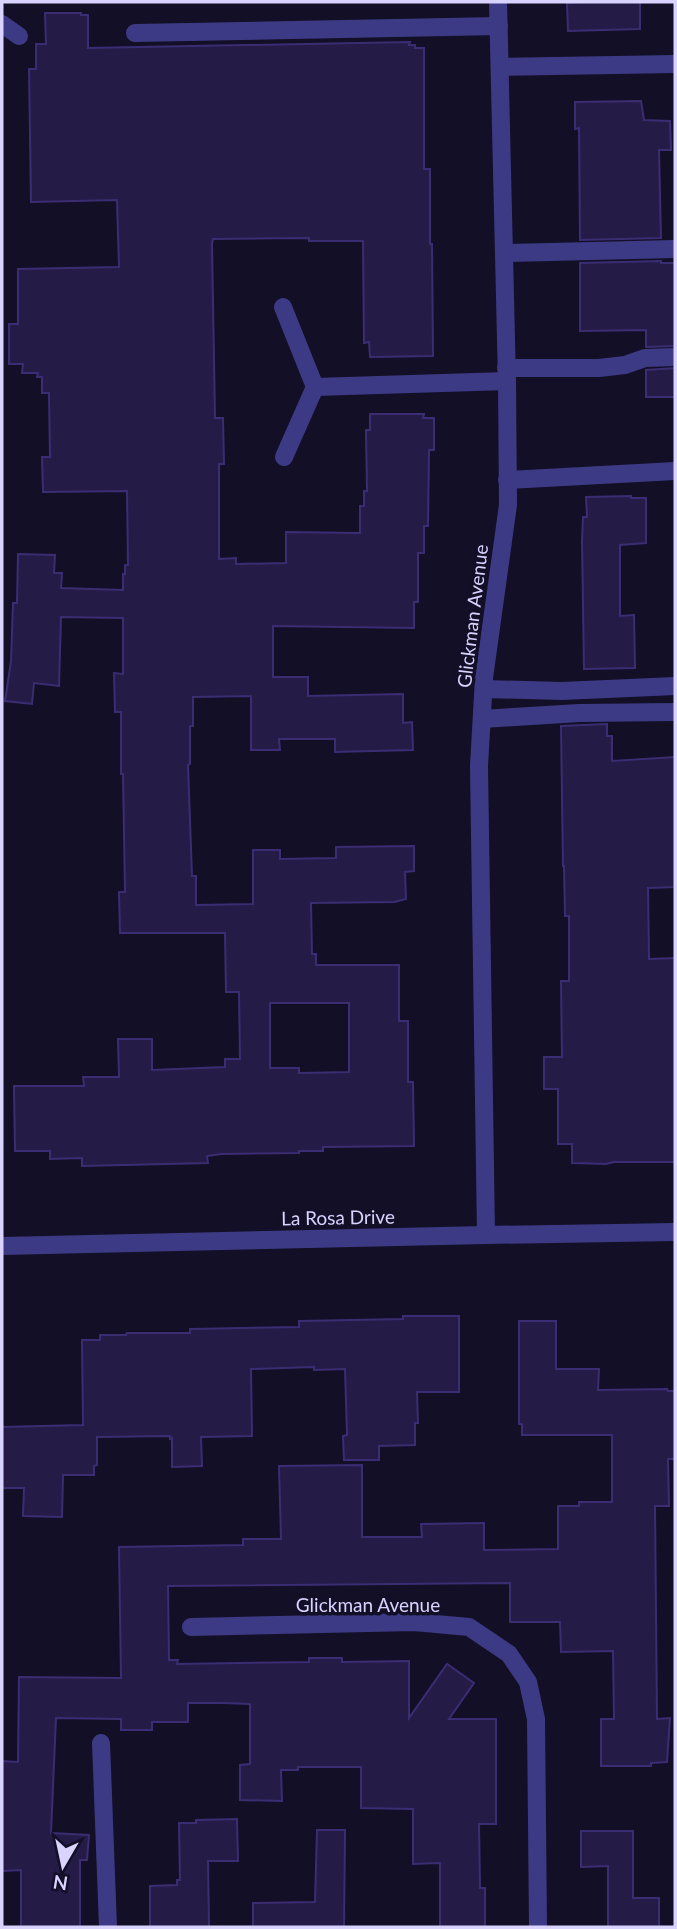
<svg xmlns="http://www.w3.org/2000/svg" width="677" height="1929" viewBox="0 0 677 1929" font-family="Lato,sans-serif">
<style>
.building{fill:#241b47;stroke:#3b2d73;stroke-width:2;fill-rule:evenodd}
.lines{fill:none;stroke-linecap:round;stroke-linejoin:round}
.minor{stroke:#3d3a85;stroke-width:18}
.labels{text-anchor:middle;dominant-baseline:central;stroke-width:7;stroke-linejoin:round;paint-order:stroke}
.street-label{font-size:19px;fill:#d9d4ff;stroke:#130f26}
</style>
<rect width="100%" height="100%" fill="#130f26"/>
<g class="building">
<polygon points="578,2 640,2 640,29 568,31 567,3"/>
<path d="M 45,13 L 81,13 L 81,15 L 88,15 L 88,48 L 410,42 L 409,45 L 415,45 L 415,48 L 424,48 L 424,169 L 430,169 L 430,244 L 432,244 L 433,356 L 370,357 L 369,342 L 364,343 L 363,241 L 309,241 L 309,238 L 213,239 L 212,243 L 215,418 L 223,418 L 224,464 L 219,464 L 219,559 L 236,558 L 236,564 L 286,563 L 286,532 L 360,533 L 360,506 L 364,506 L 364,491 L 367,491 L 366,430 L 370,430 L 370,414 L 424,414 L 423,418 L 434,418 L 434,450 L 429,450 L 428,526 L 424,526 L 424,553 L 418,553 L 418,602 L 414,602 L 414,628 L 273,626 L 273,677 L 308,677 L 308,696 L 403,694 L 403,723 L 412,722 L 413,750 L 335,752 L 335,739 L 279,739 L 280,750 L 251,750 L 251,696 L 193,697 L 193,726 L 190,726 L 190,764 L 188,765 L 192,876 L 196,876 L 196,905 L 253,904 L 253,850 L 280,850 L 280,859 L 336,858 L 336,847 L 414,846 L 414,871 L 405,872 L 406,899 L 394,902 L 311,903 L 312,954 L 316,954 L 316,965 L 399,965 L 399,1021 L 408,1021 L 408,1082 L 413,1082 L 414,1146 L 323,1147 L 323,1151 L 299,1151 L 299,1153 L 221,1154 L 207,1156 L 208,1163 L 82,1166 L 82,1158 L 50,1159 L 50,1151 L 15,1151 L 14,1086 L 84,1086 L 83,1077 L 119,1077 L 118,1039 L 152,1039 L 152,1070 L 225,1067 L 225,1059 L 240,1059 L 239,992 L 226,992 L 225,933 L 120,933 L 119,892 L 125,892 L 123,774 L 121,774 L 121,712 L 115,712 L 114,673 L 123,674 L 123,618 L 61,617 L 59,686 L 34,683 L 32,704 L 5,701 L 11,661 L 13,603 L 17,603 L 18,554 L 55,555 L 54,573 L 62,573 L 61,588 L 123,590 L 123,574 L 125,574 L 125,565 L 128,565 L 127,491 L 43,492 L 42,457 L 50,457 L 49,393 L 42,393 L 42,377 L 37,377 L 38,373 L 22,373 L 23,364 L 9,364 L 9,324 L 18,324 L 18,269 L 119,267 L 117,200 L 31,202 L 29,69 L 36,69 L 36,44 L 46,44 ZM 270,1003 L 349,1003 L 349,1072 L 299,1073 L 299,1068 L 270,1068 Z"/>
<polygon points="641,101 644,120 670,121 671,150 659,150 661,238 580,240 579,128 575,129 575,102"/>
<polygon points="661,261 661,263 675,263 675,346 646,347 646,330 580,331 580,263"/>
<polygon points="675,368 675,397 646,397 646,370"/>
<polygon points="631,496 631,498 646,498 646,543 620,545 620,616 634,615 635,668 584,669 582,541 583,517 587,517 586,497"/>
<polygon points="607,724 607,736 612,736 612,761 675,757 675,887 648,888 649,959 675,958 675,1162 614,1162 606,1164 572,1163 572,1144 558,1144 558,1089 544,1089 544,1057 562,1057 561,981 569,981 569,916 565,916 564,866 563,866 561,726"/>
<polygon points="403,1316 459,1316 459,1392 417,1392 418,1423 415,1423 415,1445 379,1446 379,1460 344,1460 343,1436 347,1435 345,1369 314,1370 314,1367 251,1369 252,1436 201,1437 202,1466 172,1467 172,1438 170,1439 170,1436 97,1437 97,1465 94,1466 94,1475 63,1475 62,1517 23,1516 24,1488 2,1488 2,1427 83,1425 82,1340 100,1340 100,1335 126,1335 127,1333 190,1333 190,1329 299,1327 299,1321 403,1319"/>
<polygon points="519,1321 556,1321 556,1369 599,1369 598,1390 667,1389 668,1391 675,1391 675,1459 668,1459 669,1506 655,1506 657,1719 670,1718 667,1762 651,1763 651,1766 601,1766 601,1719 614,1719 613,1651 561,1652 560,1622 510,1622 510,1583 168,1586 169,1660 178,1660 177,1664 309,1662 309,1658 342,1658 342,1662 409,1661 409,1718 447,1664 474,1683 449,1719 496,1719 496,1824 479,1824 480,1888 485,1888 485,1927 440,1927 440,1863 413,1864 413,1809 361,1808 361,1767 298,1767 298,1770 281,1770 282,1801 240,1800 240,1765 250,1764 250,1704 222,1703 188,1703 188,1722 152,1722 152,1730 121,1730 121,1719 56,1718 51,1833 89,1835 87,1860 80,1860 80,1927 21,1927 21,1870 2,1871 2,1761 18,1762 19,1677 121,1678 119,1547 243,1545 243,1539 281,1539 279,1466 362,1465 362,1537 422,1537 421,1524 484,1523 484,1550 558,1549 558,1506 579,1506 579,1502 612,1502 612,1435 522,1435 522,1424 519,1424"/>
<polygon points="237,1819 238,1861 208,1861 209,1927 150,1927 150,1886 177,1885 177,1880 180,1880 179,1823 196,1823 196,1820"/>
<polygon points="317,1830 345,1830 344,1927 253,1927 253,1903 315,1902"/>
<polygon points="581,1831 633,1831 633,1898 659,1898 659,1927 608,1927 608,1866 581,1867"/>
</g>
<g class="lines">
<g class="minor">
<polyline points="2,24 19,36"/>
<polyline points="135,33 499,26"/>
<polyline points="500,67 675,64"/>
<polyline points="504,253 675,249"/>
<polyline points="283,307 315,387 284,457"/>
<polyline points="506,368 599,368 625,365 645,358 675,357"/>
<polyline points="315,387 507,381"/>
<polyline points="507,480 675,471"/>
<polyline points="484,689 562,691 675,686"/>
<polyline points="482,719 579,713 675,712"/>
<polyline points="486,1235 479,766 484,678 508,505 507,381 498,2"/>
<polyline points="2,1246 486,1235 675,1232"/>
<polyline points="191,1627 414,1622 469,1627 509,1654 528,1682 536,1719 538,1927"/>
<polyline points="101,1743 108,1927"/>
</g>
</g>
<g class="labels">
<g class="street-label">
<text transform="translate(472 616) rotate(-83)">Glickman Avenue</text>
<text transform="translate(338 1217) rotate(-1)">La Rosa Drive</text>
<text x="368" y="1604">Glickman Avenue</text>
</g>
</g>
<rect width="677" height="1929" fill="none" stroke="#d9d4ff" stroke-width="7"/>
<g transform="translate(63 1866) rotate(189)" stroke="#130f26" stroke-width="5" paint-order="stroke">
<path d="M0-5L12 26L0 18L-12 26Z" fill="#d9d4ff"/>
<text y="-10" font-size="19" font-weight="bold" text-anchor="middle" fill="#d9d4ff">N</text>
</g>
</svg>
